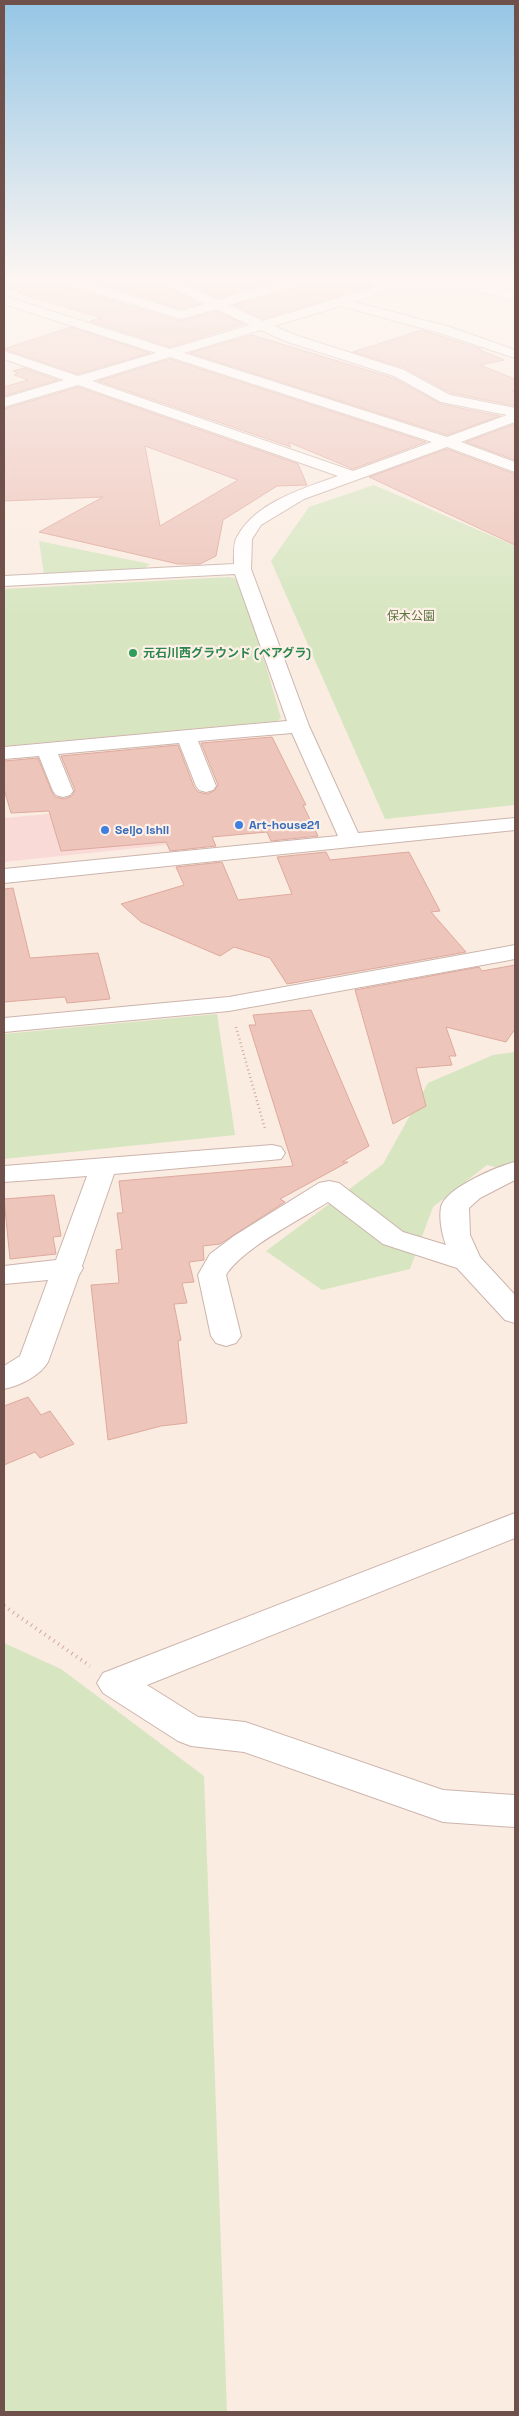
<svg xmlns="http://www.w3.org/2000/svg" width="519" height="2416" viewBox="0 0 519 2416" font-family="'Space Grotesk','Noto Sans JP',sans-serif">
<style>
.commercial{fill:#fadad6}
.green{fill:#d7e6c1}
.building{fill:#edc5bb;stroke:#dfa99d;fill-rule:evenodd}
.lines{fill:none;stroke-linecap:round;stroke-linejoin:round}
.minor-casing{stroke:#ccb4ac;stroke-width:2}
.path-far1{stroke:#d2a99f;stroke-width:2.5;stroke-dasharray:1 3;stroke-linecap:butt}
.path{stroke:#d2a99f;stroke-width:4;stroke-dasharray:1 4.5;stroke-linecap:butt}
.minor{fill:#fff;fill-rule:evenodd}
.leisure-dot{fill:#2e9e5b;stroke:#fef0e7;stroke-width:2}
.shop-dot{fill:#3f7fe0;stroke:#fef0e7;stroke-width:2}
.labels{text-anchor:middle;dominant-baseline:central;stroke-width:4.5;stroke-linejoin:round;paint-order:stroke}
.far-park-label{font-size:12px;fill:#5c7543;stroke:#fef0e7}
.far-leisure-label{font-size:12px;font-weight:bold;fill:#27864d;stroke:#fef0e7;text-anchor:start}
.far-shop-label{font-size:12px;font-weight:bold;fill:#366cbe;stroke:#fef0e7;text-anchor:start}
</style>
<rect width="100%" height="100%" fill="#faece1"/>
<polygon class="commercial" points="152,804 166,845 4,862 4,813 5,818"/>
<g class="green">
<polygon points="374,485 515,546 515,805 385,819 271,561 309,507"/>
<polygon points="39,541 150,564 141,571 44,574"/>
<polygon points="229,577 241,580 281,718 277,721 4,746 4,589"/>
<polygon points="217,1014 235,1135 4,1159 4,1034"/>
<polygon points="515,1052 515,1172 487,1165 433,1207 410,1269 322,1290 266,1251 383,1164 428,1083 493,1055"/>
<polygon points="4,1643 61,1669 204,1776 227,2412 4,2412"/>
</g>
<g class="building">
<polygon points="4,280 58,280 61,285 180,321 216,311 244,324 170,347 90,321 102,318 18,293 22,292 4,287"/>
<polygon points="87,280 155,280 200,304 181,309"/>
<polygon points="179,280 279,280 218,298"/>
<polygon points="309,280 371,280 372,286 263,319 234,305 306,285"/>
<polygon points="71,327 150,353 78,374 4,349"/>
<polygon points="422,330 481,349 478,349 504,360 480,365 515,379 515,389 512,391 515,392 515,406 451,393 405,368 353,352"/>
<polygon points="252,335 393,378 441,404 500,416 447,435 190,353"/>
<polygon points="170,359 426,442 353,469 288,442 291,447 98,381"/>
<polygon points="24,368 58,380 4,396 4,387 28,380 14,375 18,373 13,371"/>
<path d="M 78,387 L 298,464 L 307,485 L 277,486 L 223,520 L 216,556 L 200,564 L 178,564 L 39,532 L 103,497 L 4,501 L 4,409 ZM 145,446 L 238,480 L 160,526 Z"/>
<polygon points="515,424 515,460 466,442"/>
<polygon points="447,449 515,474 515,545 369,477"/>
<polygon points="272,737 306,805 303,805 318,836 271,841 267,832 212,837 216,846 170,851 166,842 61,851 49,811 11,813 4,789 4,761 38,758 52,792 55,797 64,799 72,796 75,790 61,756 178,745 194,787 198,792 207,794 214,791 218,785 201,743"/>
<polygon points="326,852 330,860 409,852 440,911 431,912 466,952 287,984 270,958 234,947 220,956 141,922 121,904 184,885 176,867 222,862 238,900 292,894 277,857"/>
<polygon points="13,888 30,958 98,953 110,999 67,1003 65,997 4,1002 4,889"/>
<polygon points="515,965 515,1029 506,1042 446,1027 456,1056 449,1056 452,1065 416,1068 426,1106 393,1124 355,990 479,967 482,971"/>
<polygon points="311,1010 369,1146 342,1162 348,1162 280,1199 285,1202 220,1244 203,1246 204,1260 189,1262 194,1282 182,1283 187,1303 174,1304 181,1340 178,1341 187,1423 161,1426 108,1440 91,1285 119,1283 116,1250 122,1249 117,1213 123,1213 119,1181 293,1166 249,1025 256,1025 253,1015"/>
<polygon points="54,1195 61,1236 53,1237 56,1254 10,1259 4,1199"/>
<polygon points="28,1397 41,1415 50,1411 74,1444 40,1458 35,1452 4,1465 4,1406"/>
</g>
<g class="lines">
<defs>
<g id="minor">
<path d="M 60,280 L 80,280 L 181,311 L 205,304 L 157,280 L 174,280 L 218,300 L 287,280 L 307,280 L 305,283 L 229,305 L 263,321 L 399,280 L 419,280 L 354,302 L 450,327 L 515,350 L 515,358 L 440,333 L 341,306 L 274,326 L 295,335 L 404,370 L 450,395 L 515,408 L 515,422 L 461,442 L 515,462 L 515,472 L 447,447 L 304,499 L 261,525 L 252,539 L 251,569 L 309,726 L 358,833 L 515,818 L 515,830 L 4,883 L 4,869 L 338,836 L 292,733 L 198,741 L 216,786 L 213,790 L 206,792 L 199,790 L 196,786 L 179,743 L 58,754 L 73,791 L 70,795 L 63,797 L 56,795 L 53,791 L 39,756 L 4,759 L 4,747 L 287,721 L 235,574 L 4,586 L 4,576 L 234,564 C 234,556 233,544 237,537 C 254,503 304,488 338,476 L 78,385 L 4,407 L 4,398 L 64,380 L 4,359 L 4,351 L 78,376 L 156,353 L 4,304 L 4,296 L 170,349 L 250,325 L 216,309 L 181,319 L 62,283 ZM 261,330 L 285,341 L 394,376 L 441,402 L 507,415 L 447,437 L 184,353 ZM 170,357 L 432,442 L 353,471 L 92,381 Z"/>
<polygon points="447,280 468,280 515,293 515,301 449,283"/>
<polygon points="515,945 515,959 229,1011 4,1032 4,1018 229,997"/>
<path d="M 272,1145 L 281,1147 L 285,1153 L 281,1159 L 114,1174 L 82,1266 L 83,1268 L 79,1275 L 48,1362 C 40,1376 19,1386 4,1389 L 4,1366 L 20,1356 L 48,1280 L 4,1284 L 4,1266 L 56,1260 L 87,1176 L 4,1182 L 4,1166 Z"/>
<path d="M 515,1162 L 515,1180 L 480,1198 L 469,1208 L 470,1235 L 480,1257 L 515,1295 L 515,1323 L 505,1320 L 457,1268 L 383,1244 L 328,1202 C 301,1219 241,1249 226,1275 L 241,1336 L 236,1343 L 226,1346 L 216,1343 L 211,1336 L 198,1275 L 210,1254 L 234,1236 L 319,1183 L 329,1181 L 339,1183 L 403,1232 L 446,1245 C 442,1234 439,1219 441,1207 C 445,1188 498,1166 515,1162 Z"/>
<polygon points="515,1513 515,1538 147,1685 198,1717 245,1722 443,1790 515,1795 515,1827 443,1822 244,1752 191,1746 178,1741 103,1693 97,1683 103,1673"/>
</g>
</defs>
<use href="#minor" class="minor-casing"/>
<polyline class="path-far1" points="236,1027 265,1129"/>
<polyline class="path" points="4,1606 90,1666"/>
<use href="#minor" class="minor"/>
</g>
<linearGradient id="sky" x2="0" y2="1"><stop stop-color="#95c6e5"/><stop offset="0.45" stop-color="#fdf6f2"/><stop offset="1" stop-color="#fdf6f2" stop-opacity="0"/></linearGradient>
<rect width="519" height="618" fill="url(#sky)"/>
<circle class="leisure-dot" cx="133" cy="653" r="5"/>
<g class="shop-dot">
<circle cx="239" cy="825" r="5"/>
<circle cx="105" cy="830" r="5"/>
</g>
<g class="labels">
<g class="far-park-label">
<text x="411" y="616">保木公園</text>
</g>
<g class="far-leisure-label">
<text x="143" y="653">元石川西グラウンド (ベアグラ)</text>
</g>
<g class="far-shop-label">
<text x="249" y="825">Art-house21</text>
<text x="115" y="830">Seijo Ishii</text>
</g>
</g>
<rect width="519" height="2416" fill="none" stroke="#6f504a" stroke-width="10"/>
</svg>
